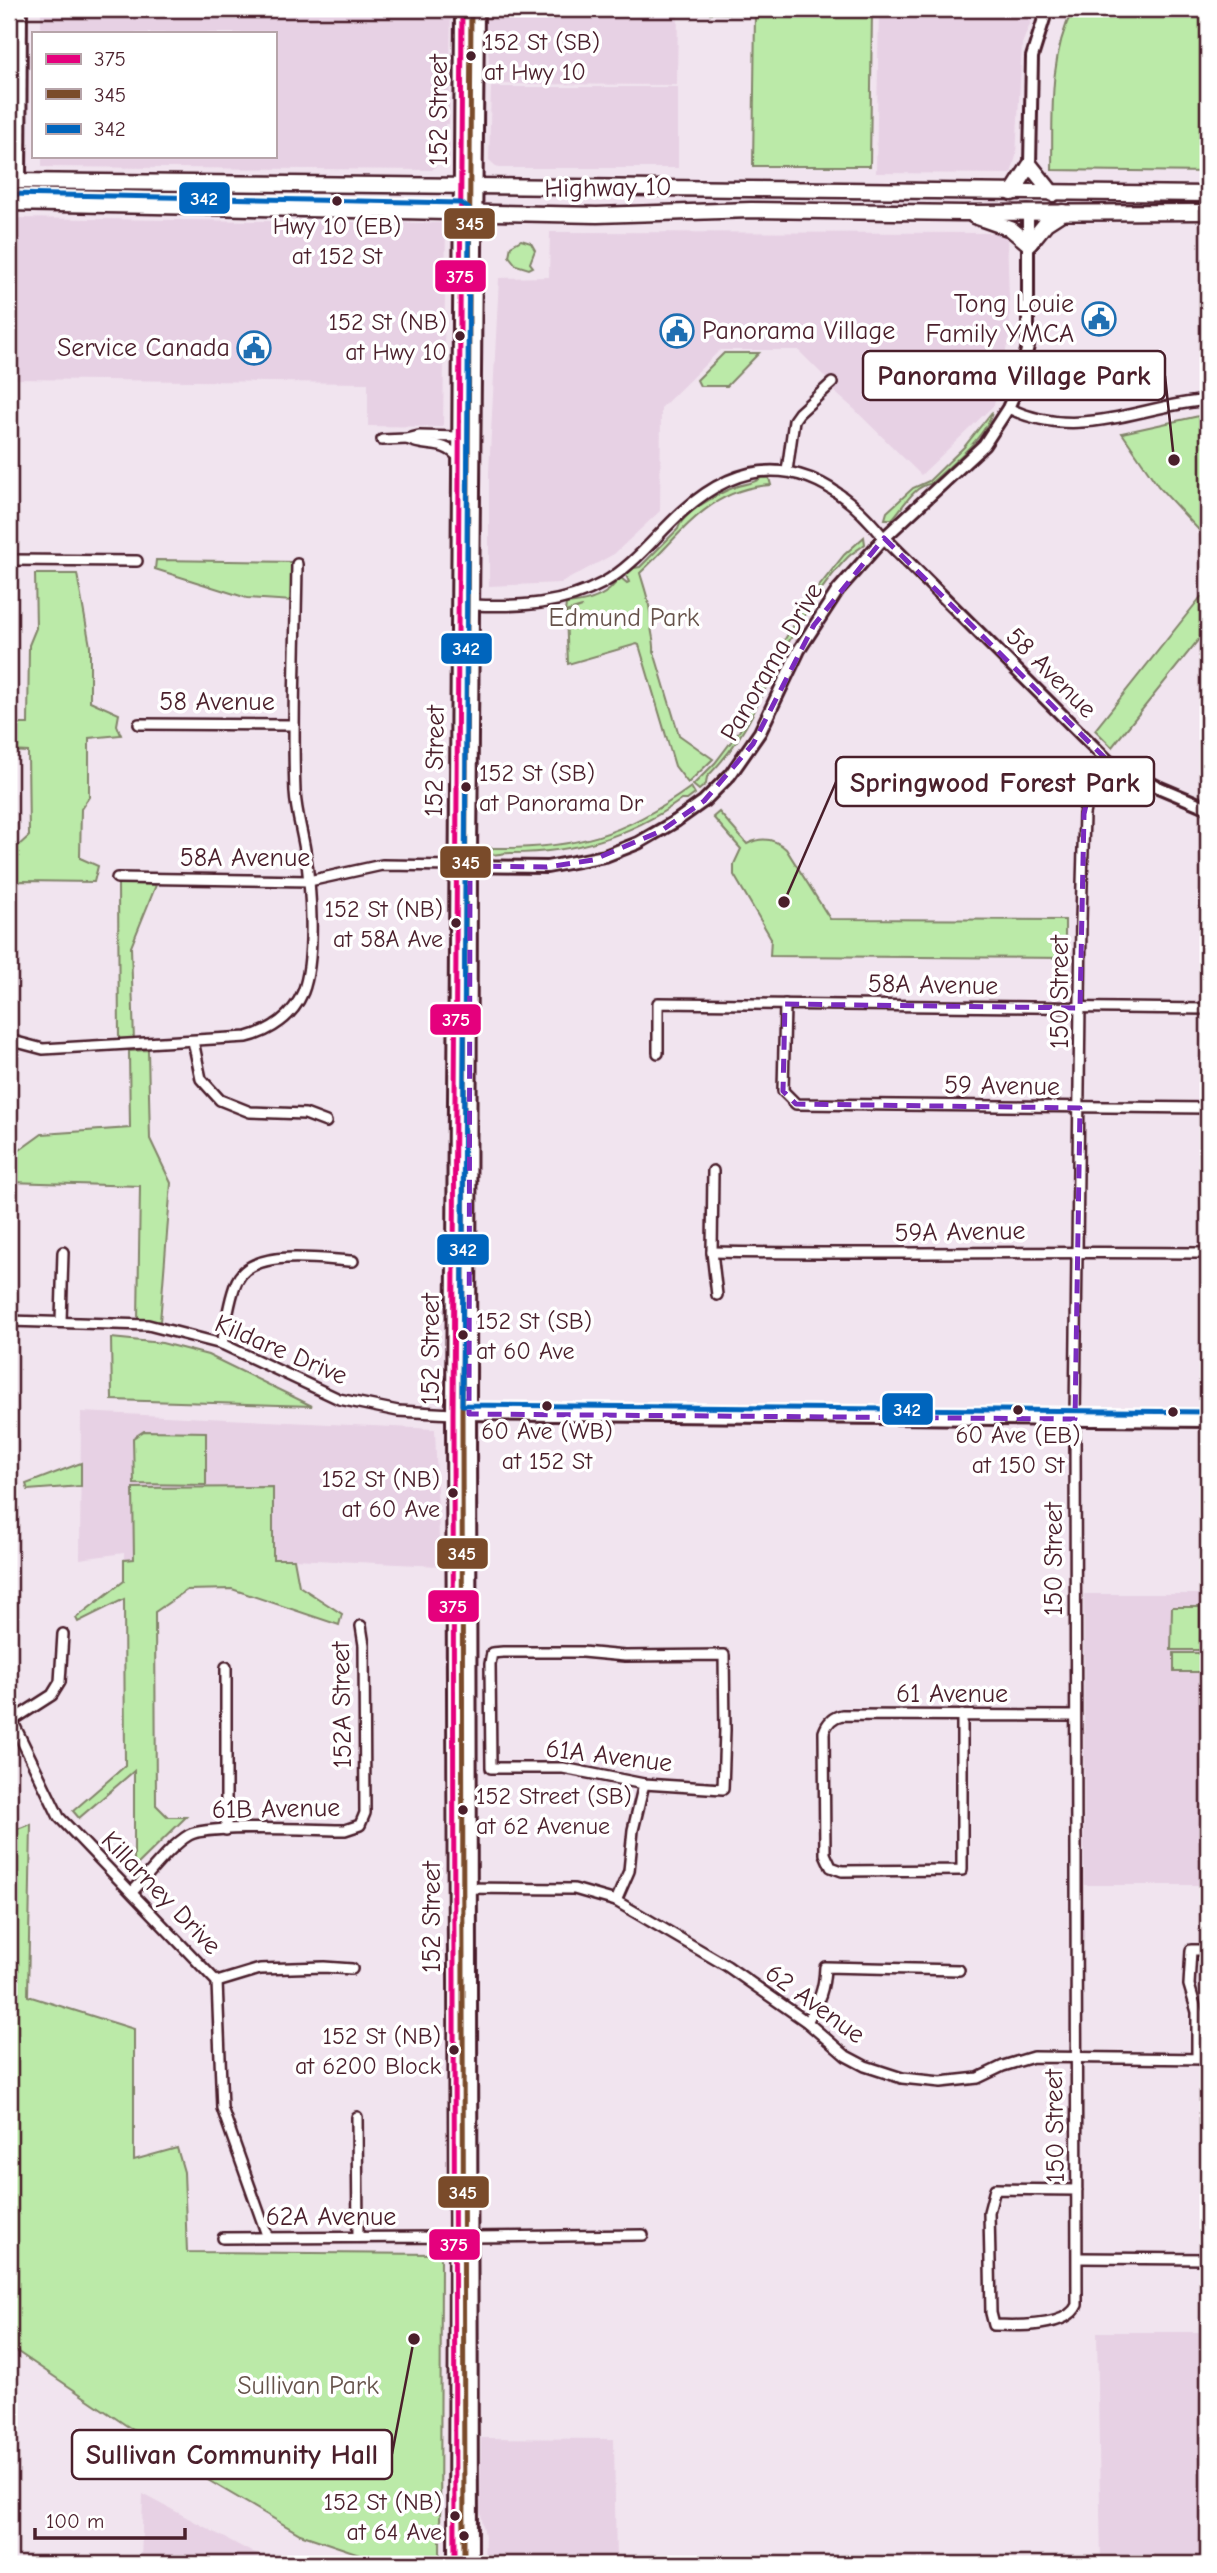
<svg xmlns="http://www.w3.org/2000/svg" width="1217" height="2573" viewBox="0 0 1217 2573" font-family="'Comic Neue',sans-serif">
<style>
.built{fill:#e7d1e4}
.green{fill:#bbeaa8;stroke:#82846a;stroke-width:2}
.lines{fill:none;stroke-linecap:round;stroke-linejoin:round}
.minor-casing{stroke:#4a1f2b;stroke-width:14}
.tertiary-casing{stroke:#4a1f2b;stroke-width:16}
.secondary-casing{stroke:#4a1f2b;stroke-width:18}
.trunk-casing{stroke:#4a1f2b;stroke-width:19}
.minor{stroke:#fff;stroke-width:9}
.tertiary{stroke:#fff;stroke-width:10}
.secondary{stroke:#fff;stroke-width:12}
.trunk{stroke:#fff;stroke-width:14}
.bus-1-casing{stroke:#fff;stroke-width:10}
.bus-2-casing{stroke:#fff;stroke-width:10}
.bus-3-casing{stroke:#fff;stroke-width:10}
.bus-1{stroke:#e5007d;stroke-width:5}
.bus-2{stroke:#7a4b2a;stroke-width:5}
.bus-3{stroke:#0065bd;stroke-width:5}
.marked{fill:none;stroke:#7b2cbf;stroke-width:5;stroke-dasharray:14 9;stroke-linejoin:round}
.bus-dot{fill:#4a1f2b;stroke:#fff;stroke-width:2.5}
.labels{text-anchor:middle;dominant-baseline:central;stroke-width:7;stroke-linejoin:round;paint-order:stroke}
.bus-label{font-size:24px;fill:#4a1f2b;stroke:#fff;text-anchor:end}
.street-label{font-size:26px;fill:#4a1f2b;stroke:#fff}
.poi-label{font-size:26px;fill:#4a1f2b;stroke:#fff;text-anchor:end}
.park-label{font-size:26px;fill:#66524a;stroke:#fff}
.leader{fill:none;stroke:#4a1f2b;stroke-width:2.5}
.callout-dot{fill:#4a1f2b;stroke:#fff;stroke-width:2.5}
.callout{fill:#fff;stroke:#4a1f2b;stroke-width:2.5}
.callout-label{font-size:28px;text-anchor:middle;font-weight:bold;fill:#4a1f2b}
.line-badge{stroke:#fff;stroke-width:2.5}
.badge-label{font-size:19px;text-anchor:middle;font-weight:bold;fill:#fff}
</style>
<rect width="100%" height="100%" fill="#f1e4ef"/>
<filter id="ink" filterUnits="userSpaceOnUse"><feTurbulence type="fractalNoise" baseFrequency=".0143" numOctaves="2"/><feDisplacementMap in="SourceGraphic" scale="14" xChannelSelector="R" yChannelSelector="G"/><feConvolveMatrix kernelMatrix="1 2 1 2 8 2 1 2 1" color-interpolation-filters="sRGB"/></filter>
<g filter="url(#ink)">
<g class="built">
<polygon points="41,9 451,9 449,124 445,124 445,147 440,147 440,162 432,170 42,167 42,156 275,156 275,33 41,33"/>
<polygon points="484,9 678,9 677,85 489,84 489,58"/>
<polygon points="879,9 1036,9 1022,44 1016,156 1011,174 876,173"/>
<polygon points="491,87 678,87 678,168 498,168 489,160"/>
<polygon points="9,218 446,223 443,427 368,426 368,383 9,379"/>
<polygon points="550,232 1007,233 1010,332 994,405 921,475 853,408 838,395 824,376 798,350 720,350 661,408 660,511 614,554 561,583 489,586 489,472 499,278 549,277"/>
<polygon points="81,1412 435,1429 440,1566 294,1559 124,1560 124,1553 80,1559"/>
<rect x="1084" y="1594" width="124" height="291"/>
<polygon points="1097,2332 1208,2332 1208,2564 1101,2564"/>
<polygon points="481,2438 614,2439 616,2564 484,2564 485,2536 480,2509"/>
<polygon points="143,2494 274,2564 141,2564"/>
</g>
<g class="green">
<polygon points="684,9 872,9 870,166 753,166 755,14 684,12"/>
<path d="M 1073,9 L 1208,9 L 1208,172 L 1052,170 C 1053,115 1048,59 1073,9 Z"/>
<polygon points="521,240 531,243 535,250 530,263 533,267 529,269 516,265 509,256 511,246"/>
<polygon points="724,353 759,353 727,386 700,386 697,380"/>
<path d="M 992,412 C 987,437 948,467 930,484 C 913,486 903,508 892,519 L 885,519 L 887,512 L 913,488 L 929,481 L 964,447 Z"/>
<polygon points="1208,414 1208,540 1158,486 1122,433"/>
<path d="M 761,478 L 769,478 L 771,485 C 708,489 684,532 640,573 C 645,590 651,606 651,624 C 651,633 655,642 654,652 L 679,735 L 713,759 L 688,783 L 675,766 L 639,645 L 637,644 L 568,664 L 566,613 L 582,607 L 565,612 L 566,604 C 580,603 598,599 609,590 C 613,586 616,582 621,578 L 627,583 L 629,582 L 626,575 L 634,568 L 640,567 L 678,529 C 682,513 719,493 735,487 C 743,484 753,484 761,478 Z"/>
<path d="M 864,537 L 865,544 C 860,549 854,551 848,557 C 824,582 804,614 787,645 C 760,695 750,734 707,777 L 706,784 L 699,790 L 693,785 L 715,763 L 740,730 L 777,652 L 813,594 L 844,555 Z"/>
<polygon points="156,560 294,562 293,601 247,598 155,569"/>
<polygon points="35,574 77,574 90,646 90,701 119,714 117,725 121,735 89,738 89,797 81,809 80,858 98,866 94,882 22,881 9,885 9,846 17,847 29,836 28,752 9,751 9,724 28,724 29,645 36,628"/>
<polygon points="1208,588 1208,628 1112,747 1095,730"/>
<path d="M 691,787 L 695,794 L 687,800 L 681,800 C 629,837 574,853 511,853 C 502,853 494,856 484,855 L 490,848 C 575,849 622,837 691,787 Z"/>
<path d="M 719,812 L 747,844 C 761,837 774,838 786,849 L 830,919 L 1065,920 L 1065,958 L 770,956 L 771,938 L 734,875 L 734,864 L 741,849 L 713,817 Z"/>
<polygon points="118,883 156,885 131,947 134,1042 119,1042"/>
<polygon points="148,1050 150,1139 171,1183 160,1322 138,1320 140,1186 9,1182 9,1152 17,1152 42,1134 130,1128 129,1051"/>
<polygon points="111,1338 162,1343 208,1355 312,1406 112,1400"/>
<polygon points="144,1431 206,1432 206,1485 134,1484 133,1438"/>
<polygon points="81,1463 81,1486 28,1490 26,1484"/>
<polygon points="273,1487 273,1559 294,1559 299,1586 342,1614 339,1625 232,1589 187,1590 155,1612 156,1805 168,1817 186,1817 134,1868 134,1771 79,1818 73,1811 125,1766 124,1599 78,1622 76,1618 124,1581 124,1560 134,1559 133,1488"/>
<polygon points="1172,1607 1200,1607 1200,1650 1171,1650"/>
<rect x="1174" y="1653" width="34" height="19"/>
<polygon points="31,1824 28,1996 134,2029 134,2160 177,2148 184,2172 187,2252 441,2254 440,2564 389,2564 300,2534 201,2476 9,2346 9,1832"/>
</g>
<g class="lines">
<defs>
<g id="minor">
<path d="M 1008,408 C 1079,442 1137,406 1208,400"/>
<path d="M 407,439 C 428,449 443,439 459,458"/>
<polyline points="382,440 407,439 419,436 459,437"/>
<polyline points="787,471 794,420 799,413 832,383"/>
<polyline points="9,560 137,561"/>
<path d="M 473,605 C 519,607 563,605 603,583 C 635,565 656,535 683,511 C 756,445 826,465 884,538"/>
<polyline points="139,724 294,725"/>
<polyline points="117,878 309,881 382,865 456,866"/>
<polyline points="785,1004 783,1091 796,1104 1208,1108"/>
<path d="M 9,1040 L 43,1049 L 247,1037 C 271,1031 293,1016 303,992 C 316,958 311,887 305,850 C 302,831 296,812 295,792 C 292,716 296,640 297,564"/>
<polyline points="193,1041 201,1079 220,1100 250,1112 305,1114 326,1122"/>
<polyline points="658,1053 658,1003 1208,1009"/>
<polyline points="713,1171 712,1252 717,1295"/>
<path d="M 712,1252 C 878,1255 1043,1251 1208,1253"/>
<polyline points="9,1321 148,1325 222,1344 339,1399 398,1411 453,1414"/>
<polyline points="61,1321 63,1252"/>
<path d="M 222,1344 C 226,1326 229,1297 237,1281 C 253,1247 322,1260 353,1261"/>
<polyline points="9,1492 12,1492"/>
<polygon points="503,1652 582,1652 625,1656 724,1655 725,1730 723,1789 644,1784 563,1768 491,1768 490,1664 492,1653"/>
<polyline points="226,1667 226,1830"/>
<polyline points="9,1714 59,1817 217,1982 222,2108 268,2238"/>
<path d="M 962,1715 L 962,1870 L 842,1871 L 831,1867 L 825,1854 L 824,1732 C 827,1723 832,1717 842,1715 L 1075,1716"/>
<polyline points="13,1720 52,1695 60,1682 63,1634"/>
<polyline points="455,1888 574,1889 616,1901 727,1966 807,2022 846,2056 865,2066 902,2078 941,2082 978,2078 1003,2066 1033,2057 1208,2059"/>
<path d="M 132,1892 C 148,1876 170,1846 189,1835 C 208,1824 317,1830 345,1830 L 360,1825 L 365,1813 L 364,1645 L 361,1626"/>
<polyline points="616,1901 629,1871 633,1830 644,1784"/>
<polyline points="217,1982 260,1969 324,1967 352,1969"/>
<path d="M 807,2022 C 819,2000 824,1992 825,1967 L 959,1970"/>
<polyline points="1197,2058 1197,2012 1189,1985 1191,1950 1208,1950"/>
<polyline points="357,2117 358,2237"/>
<path d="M 1077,2190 L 995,2189 L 989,2212 L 991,2313 L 994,2325 C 1016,2326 1067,2328 1077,2305 L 1075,1419 L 1081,920 L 1084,814 L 1089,792 L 1109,762"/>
<polyline points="470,2237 643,2235"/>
<polyline points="223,2238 446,2237 456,2241 470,2261"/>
<polyline points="1078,2258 1208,2259"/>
</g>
<g id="tertiary">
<polyline points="1030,165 1032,57 1047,9"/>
<polyline points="20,181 21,9"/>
<polyline points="884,538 1109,762 1158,787 1208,808"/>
<polyline points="456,866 547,867 605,856 638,843 676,821 704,801 730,775 760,732 799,650 838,590 884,538 984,445 1008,408 1019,383 1028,346 1028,211"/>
<polyline points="453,1414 1208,1421"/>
</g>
<g id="secondary">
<polyline points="455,2564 456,2241 453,1414 462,9"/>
<polyline points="471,2564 469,1400 470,854 477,9"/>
</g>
<g id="trunk">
<polyline points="9,181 1208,194"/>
<polyline points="1012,193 1030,165 1053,194"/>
<polyline points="9,203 597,215 751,210 963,213 1208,212"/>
<polyline points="974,216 1011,229 1029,244 1046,223 1063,212"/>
</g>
</defs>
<use href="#minor" class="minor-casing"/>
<use href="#tertiary" class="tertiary-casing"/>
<use href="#secondary" class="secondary-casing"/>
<use href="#trunk" class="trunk-casing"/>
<use href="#minor" class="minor"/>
<use href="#tertiary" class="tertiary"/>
<use href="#secondary" class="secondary"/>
<use href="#trunk" class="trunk"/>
<defs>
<polyline id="bus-1" points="455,2564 453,1414 462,9"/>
<polyline id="bus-2" points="464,2564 462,1414 471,9"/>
<polyline id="bus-3" points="9,194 461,203 469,209 462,1405 1208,1412"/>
</defs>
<use href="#bus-1" class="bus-1-casing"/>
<use href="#bus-2" class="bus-2-casing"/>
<use href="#bus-3" class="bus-3-casing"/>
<use href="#bus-1" class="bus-1"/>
<use href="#bus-2" class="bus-2"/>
<use href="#bus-3" class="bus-3"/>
</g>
</g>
<path class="marked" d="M 884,538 L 1109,762 L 1089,792 L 1084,814 L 1080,1008 L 785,1004 L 783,1091 L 796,1104 L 1080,1108 L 1075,1419 L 469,1414 L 470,866 L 547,867 L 593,860 L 661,831 L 704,801 L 753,744 L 814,625 Z"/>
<defs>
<symbol id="civic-ring" viewBox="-11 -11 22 22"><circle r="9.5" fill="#fff" stroke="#1f6fb2" stroke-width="1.5"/><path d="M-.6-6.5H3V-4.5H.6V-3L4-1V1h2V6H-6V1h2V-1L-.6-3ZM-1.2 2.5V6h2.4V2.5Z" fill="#1f6fb2"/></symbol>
</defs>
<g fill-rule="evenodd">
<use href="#civic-ring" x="1080" y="300" width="38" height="38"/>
<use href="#civic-ring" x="658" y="312" width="38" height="38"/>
<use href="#civic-ring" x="235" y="329" width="38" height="38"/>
</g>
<g class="bus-dot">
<circle cx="471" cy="56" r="6"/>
<circle cx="337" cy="201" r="6"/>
<circle cx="460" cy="336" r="6"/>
<circle cx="466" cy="787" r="6"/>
<circle cx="456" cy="923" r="6"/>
<circle cx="463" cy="1335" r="6"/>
<circle cx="547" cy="1406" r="6"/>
<circle cx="1018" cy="1410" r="6"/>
<circle cx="1173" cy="1412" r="6"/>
<circle cx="453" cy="1493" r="6"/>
<circle cx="463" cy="1810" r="6"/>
<circle cx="454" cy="2050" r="6"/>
<circle cx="455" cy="2516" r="6"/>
<circle cx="464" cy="2536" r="6"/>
</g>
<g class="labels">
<g class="bus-label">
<text x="484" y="42" text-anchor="start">152 St (SB)<tspan x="484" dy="30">at Hwy 10</tspan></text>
<text x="337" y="226" text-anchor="middle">Hwy 10 (EB)<tspan x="337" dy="30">at 152 St</tspan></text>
<text x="447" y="322">152 St (NB)<tspan x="447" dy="30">at Hwy 10</tspan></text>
<text x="479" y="773" text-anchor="start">152 St (SB)<tspan x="479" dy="30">at Panorama Dr</tspan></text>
<text x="443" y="909">152 St (NB)<tspan x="443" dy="30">at 58A Ave</tspan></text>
<text x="476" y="1321" text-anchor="start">152 St (SB)<tspan x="476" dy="30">at 60 Ave</tspan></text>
<text x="547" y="1431" text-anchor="middle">60 Ave (WB)<tspan x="547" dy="30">at 152 St</tspan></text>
<text x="1018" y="1435" text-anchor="middle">60 Ave (EB)<tspan x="1018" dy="30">at 150 St</tspan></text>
<text x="440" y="1479">152 St (NB)<tspan x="440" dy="30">at 60 Ave</tspan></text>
<text x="476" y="1796" text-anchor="start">152 Street (SB)<tspan x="476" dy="30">at 62 Avenue</tspan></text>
<text x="441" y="2036">152 St (NB)<tspan x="441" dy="30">at 6200 Block</tspan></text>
<text x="442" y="2502">152 St (NB)<tspan x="442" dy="30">at 64 Ave</tspan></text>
</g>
<g class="street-label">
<text transform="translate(439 110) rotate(-90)">152 Street</text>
<text transform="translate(608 188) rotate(-1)">Highway 10</text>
<text transform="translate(772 662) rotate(-60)">Panorama Drive</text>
<text transform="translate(1051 673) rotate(45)">58 Avenue</text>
<text x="217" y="702">58 Avenue</text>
<text transform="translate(435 761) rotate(-89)">152 Street</text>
<text x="245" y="858">58A Avenue</text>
<text transform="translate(933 985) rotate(1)">58A Avenue</text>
<text transform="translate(1060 992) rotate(-90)">150 Street</text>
<text transform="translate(1002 1086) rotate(1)">59 Avenue</text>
<text transform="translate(960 1232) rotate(-1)">59A Avenue</text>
<text transform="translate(431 1349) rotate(-90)">152 Street</text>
<text transform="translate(281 1350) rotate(23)">Kildare Drive</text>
<text transform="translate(1054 1559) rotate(-90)">150 Street</text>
<text x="952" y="1694">61 Avenue</text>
<text transform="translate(342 1705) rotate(-91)">152A Street</text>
<text transform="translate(609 1756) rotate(7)">61A Avenue</text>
<text transform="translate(276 1809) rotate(-1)">61B Avenue</text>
<text transform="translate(161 1893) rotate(46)">Killarney Drive</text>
<text transform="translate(432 1917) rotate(-90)">152 Street</text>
<text transform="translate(815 2004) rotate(36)">62 Avenue</text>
<text transform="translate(1055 2126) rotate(-91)">150 Street</text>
<text x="331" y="2217">62A Avenue</text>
</g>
<g class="poi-label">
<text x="1074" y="304">Tong Louie<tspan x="1074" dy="30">Family YMCA</tspan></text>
<text x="702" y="331" text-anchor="start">Panorama Village</text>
<text x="230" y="348">Service Canada</text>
</g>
<g class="park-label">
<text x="624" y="618">Edmund Park</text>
<text x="308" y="2386">Sullivan Park</text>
</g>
</g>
<path class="leader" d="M1174 460L1165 376M784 902L836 782M414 2339L392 2454"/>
<g class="callout-dot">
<circle cx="1174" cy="460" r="7"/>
<circle cx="784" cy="902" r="7"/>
<circle cx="414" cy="2339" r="7"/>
</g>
<g class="callout">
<rect x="863" y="351" width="302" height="49" rx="7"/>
<rect x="836" y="757" width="318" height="49" rx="7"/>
<rect x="72" y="2430" width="320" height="49" rx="7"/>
</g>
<g class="callout-label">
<text x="1014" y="385">Panorama Village Park</text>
<text x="995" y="792">Springwood Forest Park</text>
<text x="232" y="2464">Sullivan Community Hall</text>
</g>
<g class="line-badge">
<rect x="178" y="181" width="53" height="34" rx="7" fill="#0065bd"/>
<rect x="443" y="207" width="53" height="33" rx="7" fill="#7a4b2a"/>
<rect x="434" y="259" width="53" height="34" rx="7" fill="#e5007d"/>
<rect x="440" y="632" width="53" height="33" rx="7" fill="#0065bd"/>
<rect x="439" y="845" width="53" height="34" rx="7" fill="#7a4b2a"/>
<rect x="429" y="1003" width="53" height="33" rx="7" fill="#e5007d"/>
<rect x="436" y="1233" width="54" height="33" rx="7" fill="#0065bd"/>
<rect x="881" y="1392" width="53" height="34" rx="7" fill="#0065bd"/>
<rect x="436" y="1537" width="53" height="33" rx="7" fill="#7a4b2a"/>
<rect x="427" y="1589" width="53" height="34" rx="7" fill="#e5007d"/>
<rect x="437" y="2175" width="53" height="34" rx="7" fill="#7a4b2a"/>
<rect x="428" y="2228" width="53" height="33" rx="7" fill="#e5007d"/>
</g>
<g class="badge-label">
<text x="204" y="205">342</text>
<text x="470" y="230">345</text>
<text x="460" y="283">375</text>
<text x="466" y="655">342</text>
<text x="466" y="869">345</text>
<text x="456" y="1026">375</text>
<text x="463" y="1256">342</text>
<text x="907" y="1416">342</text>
<text x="462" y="1560">345</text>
<text x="453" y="1613">375</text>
<text x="463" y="2199">345</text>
<text x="454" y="2251">375</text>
</g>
<rect width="1217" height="2573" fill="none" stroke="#fff" stroke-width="35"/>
<rect x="18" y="18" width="1182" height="2538" fill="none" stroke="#4a1f2b" stroke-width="2.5" filter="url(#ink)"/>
<rect x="32" y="32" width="245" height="126" fill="#ffffff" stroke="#b7a5aa" stroke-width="2"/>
<rect x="46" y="54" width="35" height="10" fill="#e5007d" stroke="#b7a5aa" stroke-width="2"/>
<text x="94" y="66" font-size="21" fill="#4a1f2b">375</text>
<rect x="46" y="89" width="35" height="10" fill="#7a4b2a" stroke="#b7a5aa" stroke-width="2"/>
<text x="94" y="102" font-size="21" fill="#4a1f2b">345</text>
<rect x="46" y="124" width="35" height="10" fill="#0065bd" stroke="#b7a5aa" stroke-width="2"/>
<text x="94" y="136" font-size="21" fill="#4a1f2b">342</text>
<path d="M35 2528v10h150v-10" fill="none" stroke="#4a1f2b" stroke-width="3.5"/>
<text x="46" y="2528" font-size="21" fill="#4a1f2b" stroke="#ffffff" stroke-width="5" paint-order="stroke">100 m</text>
</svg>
